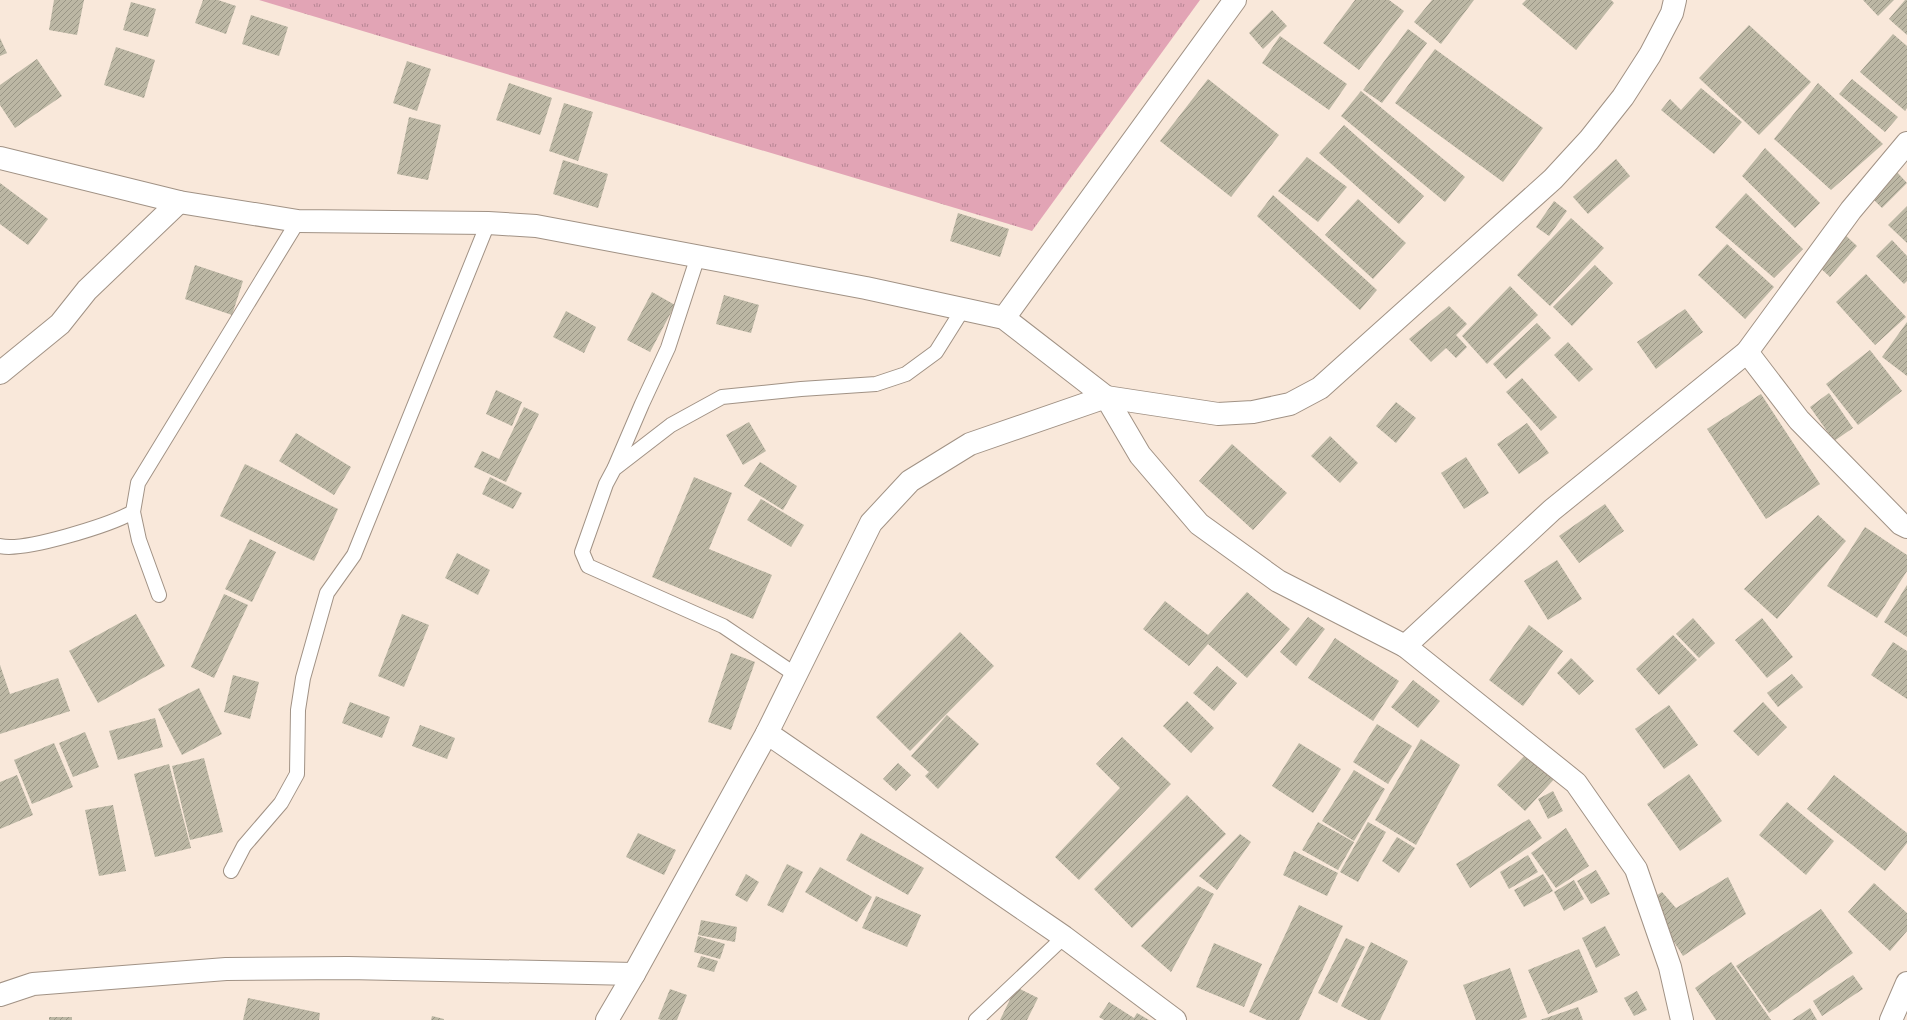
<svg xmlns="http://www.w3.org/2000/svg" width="1907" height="1020" viewBox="0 0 1907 1020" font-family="Karla,sans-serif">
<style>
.grass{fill:url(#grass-tufts)}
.building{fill:url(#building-hatch)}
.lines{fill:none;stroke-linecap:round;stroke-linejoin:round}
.service-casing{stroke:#a19285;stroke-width:16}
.minor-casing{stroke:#a19285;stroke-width:24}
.service{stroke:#fff;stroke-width:14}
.minor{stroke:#fff;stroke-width:22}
</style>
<defs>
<pattern id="grass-tufts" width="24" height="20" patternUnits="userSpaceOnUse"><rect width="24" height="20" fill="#e2a4b5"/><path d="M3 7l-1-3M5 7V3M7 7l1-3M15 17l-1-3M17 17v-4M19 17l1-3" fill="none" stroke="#b78593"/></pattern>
<pattern id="building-hatch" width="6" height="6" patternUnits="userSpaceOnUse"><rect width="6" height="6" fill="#bcb7a4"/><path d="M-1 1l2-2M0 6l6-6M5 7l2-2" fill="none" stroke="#999585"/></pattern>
</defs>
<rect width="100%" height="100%" fill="#f9e8da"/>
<polygon class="grass" points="259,0 1200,0 1032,231"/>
<g class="building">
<polygon points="54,0 84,0 77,35 49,30"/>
<polygon points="203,0 218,0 236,6 226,34 195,23"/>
<polygon points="1355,0 1389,0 1404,11 1359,70 1323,43"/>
<polygon points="1432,0 1474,0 1441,44 1414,22"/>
<polygon points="1526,0 1611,0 1614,3 1576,50 1522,4"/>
<polygon points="1863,0 1894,0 1878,16"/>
<polygon points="1905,0 1907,0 1907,35 1889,19"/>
<polygon points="131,2 156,9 148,37 123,30"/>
<polygon points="1272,10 1287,26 1263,49 1249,33"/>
<polygon points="251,15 288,27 279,56 242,44"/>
<polygon points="1749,25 1811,82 1759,135 1699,78"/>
<polygon points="1408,29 1427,43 1382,103 1363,90"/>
<polygon points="1893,34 1907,46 1907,108 1905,111 1860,72"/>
<polygon points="1280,36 1347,84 1329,110 1262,63"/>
<polygon points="0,38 7,53 0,56"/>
<polygon points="116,47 155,60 144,98 104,85"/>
<polygon points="1435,49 1543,128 1503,182 1395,103"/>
<polygon points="37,59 62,96 15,128 0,105 0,85"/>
<polygon points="407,61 431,69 417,111 393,103"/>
<polygon points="1208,79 1279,135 1231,197 1160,141"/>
<polygon points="1852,79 1898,117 1885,132 1839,94"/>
<polygon points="509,83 552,98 540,135 496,120"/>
<polygon points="1818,83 1883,144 1831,190 1774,139"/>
<polygon points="1701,88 1742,122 1714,154 1661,110 1670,99 1681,110"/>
<polygon points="1361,91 1465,177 1445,202 1341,116"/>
<polygon points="564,103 593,112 578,161 549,151"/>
<polygon points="409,117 441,125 428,180 397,174"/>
<polygon points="1344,125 1424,196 1399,224 1319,153"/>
<polygon points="1765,148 1820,203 1795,228 1742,176"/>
<polygon points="1307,157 1347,187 1318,222 1278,191"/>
<polygon points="1616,159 1630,176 1588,214 1573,197"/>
<polygon points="563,160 608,174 598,208 553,194"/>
<polygon points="1896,171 1907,183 1882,208 1871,197"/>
<polygon points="0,183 48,219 28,245 0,224"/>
<polygon points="1746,193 1803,249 1774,278 1715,227"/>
<polygon points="1273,195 1377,290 1360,310 1257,216"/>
<polygon points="1358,199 1406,243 1373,279 1325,235"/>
<polygon points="1554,201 1567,211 1549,236 1536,227"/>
<polygon points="1907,206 1907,243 1888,225"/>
<polygon points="958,213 1009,229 1000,257 950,241"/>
<polygon points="1571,218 1604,248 1550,306 1517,275"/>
<polygon points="1842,232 1857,246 1830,277 1815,263"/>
<polygon points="1892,240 1907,256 1907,281 1904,284 1876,256"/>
<polygon points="1727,244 1774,287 1745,319 1698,275"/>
<polygon points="195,265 243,281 232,315 185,299"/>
<polygon points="1595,265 1613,283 1572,326 1553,307"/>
<polygon points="1866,274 1906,317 1875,345 1836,302"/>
<polygon points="1510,286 1538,315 1487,364 1462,336"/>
<polygon points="652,292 675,305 650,352 627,340"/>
<polygon points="724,295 759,305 751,333 716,324"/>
<polygon points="1449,306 1467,324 1456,335 1467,347 1456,358 1446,348 1431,362 1409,339"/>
<polygon points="1685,309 1703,332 1656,369 1637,342"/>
<polygon points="566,311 596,327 584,353 553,337"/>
<polygon points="1907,322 1907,376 1882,357"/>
<polygon points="1537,323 1551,338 1506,379 1493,364"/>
<polygon points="1568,342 1593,369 1579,382 1554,355"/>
<polygon points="1870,350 1902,391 1858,425 1826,384"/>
<polygon points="1522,378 1557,417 1541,431 1506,392"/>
<polygon points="496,390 522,402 512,426 486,414"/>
<polygon points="1829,393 1853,428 1834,441 1810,407"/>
<polygon points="1761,394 1820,484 1766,519 1707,429"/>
<polygon points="1396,402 1416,418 1396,443 1376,426"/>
<polygon points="524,407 539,414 506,482 474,467 482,451 499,459"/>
<polygon points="749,422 766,451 743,465 726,435"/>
<polygon points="1527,423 1549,453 1519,474 1497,444"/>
<polygon points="296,433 351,467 334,495 279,461"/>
<polygon points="1330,436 1358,463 1340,483 1311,456"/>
<polygon points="1232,444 1287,493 1253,530 1199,481"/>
<polygon points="1466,457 1489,493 1464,509 1441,473"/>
<polygon points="760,462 797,486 783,510 744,486"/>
<polygon points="245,464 338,509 314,561 220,516"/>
<polygon points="490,477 522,493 513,509 482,494"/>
<polygon points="694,477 732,493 709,549 772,575 753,619 652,577"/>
<polygon points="761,499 804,525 791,547 747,520"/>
<polygon points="1605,504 1624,531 1579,563 1559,536"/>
<polygon points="1818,515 1846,541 1777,619 1744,589"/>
<polygon points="1865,527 1907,555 1907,571 1877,618 1827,586"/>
<polygon points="250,539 276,552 252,602 225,589"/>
<polygon points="457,553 490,570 478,595 445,578"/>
<polygon points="1557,560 1582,599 1548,620 1524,581"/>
<polygon points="1907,585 1907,637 1884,622"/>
<polygon points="1247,592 1290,629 1247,678 1208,644 1189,666 1143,629 1165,601 1208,635"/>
<polygon points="224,594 248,605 214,678 191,667"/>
<polygon points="136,614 165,666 98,703 69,651"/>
<polygon points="402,614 429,625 404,687 378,676"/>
<polygon points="1308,617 1325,629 1296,666 1280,652"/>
<polygon points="1693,618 1715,643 1699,658 1676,634"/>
<polygon points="1762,618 1793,657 1767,678 1735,640"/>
<polygon points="1529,625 1563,651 1523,706 1489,680"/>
<polygon points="960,632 994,666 910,751 876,717"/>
<polygon points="1673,635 1697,660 1659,695 1636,669"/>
<polygon points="1335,638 1399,681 1373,721 1308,678"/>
<polygon points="1893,642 1907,651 1907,699 1871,675"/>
<polygon points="731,653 755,662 731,730 708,722"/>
<polygon points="1571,658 1594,681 1579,695 1557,673"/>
<polygon points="0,665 10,694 58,678 70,711 0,734"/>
<polygon points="1217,666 1237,683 1214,711 1193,693"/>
<polygon points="1792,674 1803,687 1778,707 1767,693"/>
<polygon points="233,675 259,682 250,719 224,712"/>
<polygon points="1413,680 1440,701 1418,728 1391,707"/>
<polygon points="199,688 222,734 182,755 158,709"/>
<polygon points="1187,701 1214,728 1191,753 1163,726"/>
<polygon points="350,702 390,717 382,738 342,723"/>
<polygon points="1763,702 1787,727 1758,756 1733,731"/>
<polygon points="1669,705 1698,745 1664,769 1635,729"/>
<polygon points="947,715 979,744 938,789 925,776 929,772 911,756"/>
<polygon points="155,718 163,747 118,760 109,731"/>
<polygon points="1377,724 1412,746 1388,784 1353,762"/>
<polygon points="420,725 455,738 447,759 412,746"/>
<polygon points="85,732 99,767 73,777 59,743"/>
<polygon points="1122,737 1171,784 1079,880 1055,857 1120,788 1096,764"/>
<polygon points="1421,739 1460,765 1416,845 1375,820"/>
<polygon points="54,743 73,787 32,804 14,760"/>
<polygon points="1299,743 1341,769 1313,813 1272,786"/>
<polygon points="1528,752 1556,777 1525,811 1497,785"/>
<polygon points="204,758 223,832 190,840 172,766"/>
<polygon points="898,763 911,775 896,791 883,779"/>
<polygon points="169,764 191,848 155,857 134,774"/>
<polygon points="1354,770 1385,789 1354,841 1322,821"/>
<polygon points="1689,774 1722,821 1680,851 1647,804"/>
<polygon points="17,775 33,815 0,829 0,782"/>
<polygon points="1834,775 1907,833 1907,843 1885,871 1807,809"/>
<polygon points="1553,791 1563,811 1548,819 1538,799"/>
<polygon points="1187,795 1226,834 1132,928 1094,889"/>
<polygon points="1787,802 1834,841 1806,875 1759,835"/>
<polygon points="113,805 126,871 99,876 85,810"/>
<polygon points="1529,819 1542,838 1470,888 1456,864"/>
<polygon points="1318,822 1354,842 1338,870 1302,850"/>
<polygon points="1368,822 1386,832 1358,882 1340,872"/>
<polygon points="1566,828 1589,866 1556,888 1531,853"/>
<polygon points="638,833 676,850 664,875 626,857"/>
<polygon points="861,833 924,868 908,895 846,860"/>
<polygon points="1240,834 1251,842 1217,890 1199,876"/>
<polygon points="1397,837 1415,848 1399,873 1382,861"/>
<polygon points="1294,851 1338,873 1327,896 1283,875"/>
<polygon points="1528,855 1538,872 1509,889 1500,872"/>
<polygon points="787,864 803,872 783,913 767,905"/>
<polygon points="820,867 872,897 857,922 805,892"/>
<polygon points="1596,870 1610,894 1591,904 1577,881"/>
<polygon points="746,874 759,882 747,902 735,895"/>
<polygon points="1543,874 1553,891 1524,907 1514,890"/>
<polygon points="1728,877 1746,914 1683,956 1648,901 1662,892 1676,908"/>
<polygon points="1574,880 1584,899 1564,911 1554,892"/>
<polygon points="1874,883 1907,913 1907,931 1890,951 1848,912"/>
<polygon points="1198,886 1214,894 1171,972 1141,946"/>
<polygon points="876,896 921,915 907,947 862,928"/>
<polygon points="1299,905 1343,926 1299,1020 1267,1020 1249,1012"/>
<polygon points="1821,909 1853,953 1769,1013 1736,966"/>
<polygon points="701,920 737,927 735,942 698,935"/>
<polygon points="1605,926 1620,955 1596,968 1582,938"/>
<polygon points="698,936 725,944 720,959 694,952"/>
<polygon points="1346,938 1365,947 1337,1003 1318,993"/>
<polygon points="1371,942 1408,961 1380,1020 1368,1020 1341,1006"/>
<polygon points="1214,943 1262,964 1244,1007 1196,987"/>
<polygon points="1579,949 1598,992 1548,1014 1528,970"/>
<polygon points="701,956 718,961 714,972 697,967"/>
<polygon points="1731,962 1771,1020 1716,1020 1695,988"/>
<polygon points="1510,968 1527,1017 1519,1020 1476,1020 1463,985"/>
<polygon points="1853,975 1863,989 1822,1016 1813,1001"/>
<polygon points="1016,987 1038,998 1027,1020 1000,1020"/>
<polygon points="670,989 687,995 677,1020 662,1020 658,1019"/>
<polygon points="1637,991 1647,1010 1634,1016 1624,998"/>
<polygon points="248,998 320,1013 319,1020 243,1020"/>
<polygon points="1109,1002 1134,1018 1137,1013 1149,1020 1104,1020 1099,1017"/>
<polygon points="1578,1007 1583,1020 1540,1020"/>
<polygon points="1810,1008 1817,1020 1792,1020"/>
<polygon points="432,1016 444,1019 444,1020 431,1020"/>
<rect x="49" y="1017" width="23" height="3"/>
</g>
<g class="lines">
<defs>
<g id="service">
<polyline points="615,467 642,404 668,348 698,256"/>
<path d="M 0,546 C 24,552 110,525 133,512"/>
<polyline points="159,595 139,540 133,512 138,483 298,221"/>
<polyline points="796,675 723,626 588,566 582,552 606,484 614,469 671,425 722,397 801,389 876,384 906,374 936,352 963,309"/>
<polyline points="231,871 244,846 281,803 297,774 298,710 303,678 327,593 354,555 488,223"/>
<polyline points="976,1020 1064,937"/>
</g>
<g id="minor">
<polyline points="0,158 179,202 298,221 488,223 536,226 866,288 1004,318 1106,397 1140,455 1199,524 1278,581 1405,646 1576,783 1636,869 1670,967 1682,1020"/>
<polyline points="1004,318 1235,0"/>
<polyline points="1747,352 1799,420 1901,524 1907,527"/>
<polyline points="0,373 60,324 87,290 179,202"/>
<polyline points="1405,646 1552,510 1747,352 1851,210 1907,143"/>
<polyline points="767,733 1064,937 1175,1020"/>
<polyline points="0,995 33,984 226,969 348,968 634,974"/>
<polyline points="607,1020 634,974 767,733 871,523 910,481 970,444 1106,397 1218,414 1253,412 1290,404 1320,388 1553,179 1589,140 1623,97 1650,55 1672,13 1675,0"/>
<polyline points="1891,1020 1907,983"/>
</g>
</defs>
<use href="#service" class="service-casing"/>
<use href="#minor" class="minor-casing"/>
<use href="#service" class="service"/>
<use href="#minor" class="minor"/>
</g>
</svg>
